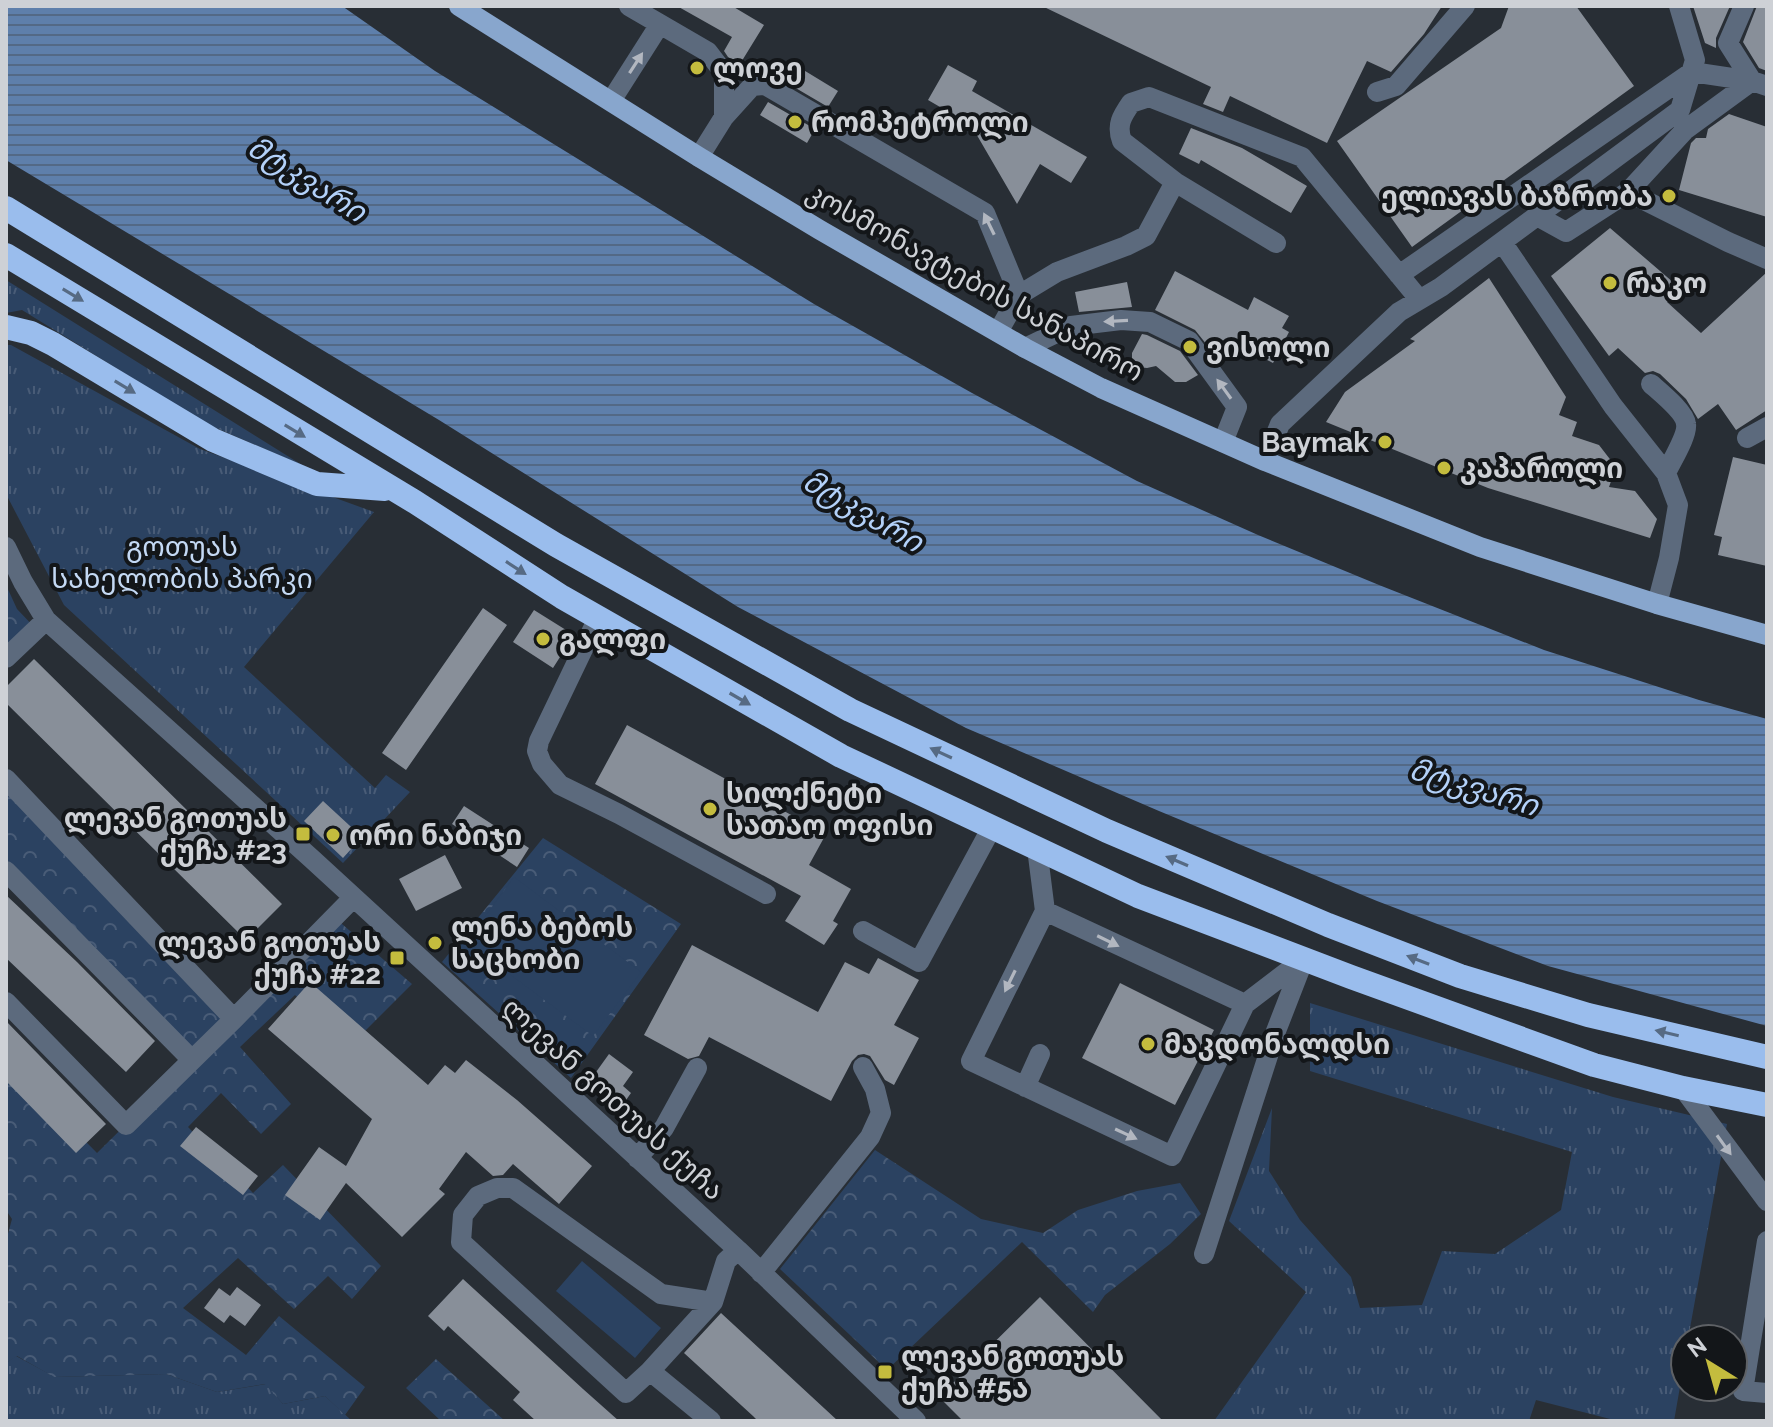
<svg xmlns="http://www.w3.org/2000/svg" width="1773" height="1427" font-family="Raleway,'Noto Sans Georgian',sans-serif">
  <defs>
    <pattern id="grass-tufts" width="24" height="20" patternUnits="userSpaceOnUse" patternTransform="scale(2)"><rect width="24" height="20" fill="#2b4261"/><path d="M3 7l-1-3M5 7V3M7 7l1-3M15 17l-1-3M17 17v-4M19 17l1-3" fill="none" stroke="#495c77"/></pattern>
    <pattern id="forest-crowns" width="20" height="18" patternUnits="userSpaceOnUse" patternTransform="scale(2)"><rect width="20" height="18" fill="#2b4261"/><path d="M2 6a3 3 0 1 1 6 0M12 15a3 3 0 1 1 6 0" fill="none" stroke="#495c77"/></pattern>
    <pattern id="water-rules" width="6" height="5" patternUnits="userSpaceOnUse" patternTransform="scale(2)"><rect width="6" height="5" fill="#5e7fab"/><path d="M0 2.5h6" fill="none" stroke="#536986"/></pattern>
  </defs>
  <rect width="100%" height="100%" fill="#282e35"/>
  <!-- grass -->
  <path fill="url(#grass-tufts)" d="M6,280L302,465L207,424L22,310L6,313Z
    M6,345H11L200,449L374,512L244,667L375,788L386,775L410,792L343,863L64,605L6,494Z
    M1310,1003L1613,1097L1727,1124L1688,1339H1685V1358L1674,1421H1618L1536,1400L1529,1421H1214L1306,1292L1229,1221L1272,1108L1269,1171L1300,1220L1351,1277L1360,1308L1422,1305L1442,1251L1495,1254L1561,1210L1572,1152L1310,1071Z
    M16,1356L55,1377L166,1374L217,1392L266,1384L283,1404L325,1396L352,1421H26L6,1419V1363Z"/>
  <!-- forest -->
  <path fill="url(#forest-crowns)" d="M6,585L17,609L36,629L6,658Z
    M6,779L234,1019L335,918L412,984L350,1046L295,995L240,1047L291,1104L261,1134L221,1093L188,1127L253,1193L283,1165L381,1266L352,1299L328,1276L294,1309L238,1258L183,1308L246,1355L279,1316L365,1387L345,1415L325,1396L283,1404L265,1384L217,1392L166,1374L54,1377L17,1356L6,1363V1241L12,1219L6,1210V1061L97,1153L191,1060L6,871Z
    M543,838L681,924L571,1078L442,962Z
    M875,1150L981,1219L1043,1233L1078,1210L1137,1191L1180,1183L1201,1214L1170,1244L1105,1295L1093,1312L1022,1242L887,1370L780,1269Z
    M436,1359L505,1421H441L406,1388Z"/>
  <!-- garden -->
  <path fill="#2b4261" d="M514,877L641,972L593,1036L466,942Z
    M582,1261L661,1328L635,1358L556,1291Z"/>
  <!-- water -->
  <path fill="url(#water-rules)" d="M6,6H342L435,71L814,304L972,393L1137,481L1258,535L1379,585L1544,650L1699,700L1767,719V1026L1548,966L1377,901L1159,811L966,728L738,607L439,420L6,160Z"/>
  <!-- building -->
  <path fill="#888f99" d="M677,6H732L764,25L740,64L728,57L724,51L732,37Z
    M1042,6H1442L1424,34L1391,72L1367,61L1327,143L1230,96L1223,112L1203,104L1211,87Z
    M1509,6H1576L1634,86L1412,247L1337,141L1501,28Z
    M1693,6H1730L1716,38V48L1705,43Z
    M1757,6H1767V71L1759,68L1743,42Z
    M792,63L838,91L828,107L782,80Z
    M948,65L977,81L972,91L1087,157L1071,183L1040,164L1017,204L971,125L928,100Z
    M768,102L815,129L807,143L760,115Z
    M1729,114L1767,127V217L1679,190L1691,143L1696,138H1706L1708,129Z
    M1191,128L1242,148L1307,186L1291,213L1201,160L1199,164L1179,154Z
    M1610,228L1681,289L1667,302L1701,333L1767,272V410L1736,430L1718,404L1698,419L1686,399L1660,374L1653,371L1645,373L1618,348L1609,356L1551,276Z
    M1175,271L1248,310L1254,297L1289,316L1282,328L1289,332L1273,363L1227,339L1219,360L1195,330L1155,310Z
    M1489,278L1566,397L1559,415L1577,422L1572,436L1599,445L1616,467L1609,487L1635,491L1657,519L1650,538L1488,488L1326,422L1345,392L1415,341L1410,339Z
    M1127,282L1132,307L1079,312L1075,292Z
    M1142,334L1147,335L1180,351L1198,375L1186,382H1175L1156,366L1147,368L1138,367L1132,359V353Z
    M1733,457L1767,465V566L1718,555L1722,537L1714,535Z
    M483,608L507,625L406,770L382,753Z
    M534,610L574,635L553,668L513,642Z
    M34,659L282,904L246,940L6,703V687Z
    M627,725L826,834L809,865L851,889L833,921L838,924L824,945L785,921L801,896L595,784Z
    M323,801L362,837L343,858L304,821Z
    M464,806L529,848L517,867L452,824Z
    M445,855L462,888L416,911L399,879Z
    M6,895L77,962L155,1041L126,1072L6,958Z
    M692,945L818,1012L845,962L869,974L878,958L919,980L894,1025L919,1038L894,1085L885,1080L870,1056L864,1054L858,1055L852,1061L831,1101L709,1037L699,1056L688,1059L644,1035Z
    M310,982L428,1085L445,1065L455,1073L466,1060L517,1100L592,1166L559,1204L513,1164L503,1175L493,1176L466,1152L439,1189L445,1194L402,1237L346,1183L320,1220L285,1195L319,1147L346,1166L372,1119L268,1029Z
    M1120,983L1214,1030L1175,1105L1082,1058Z
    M6,1021L106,1124L76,1153L6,1081Z
    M609,1054L633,1072L623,1086L631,1093L619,1110L586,1086Z
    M196,1127L258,1176L243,1195L180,1146Z
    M463,1279L583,1389L619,1421H536L513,1400L520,1392L448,1326L444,1331L428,1316Z
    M237,1287L261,1305L245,1326L230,1315L224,1323L204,1308L219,1288L230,1296Z
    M1040,1297L1163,1421H963L939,1397Z
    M721,1313L838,1421H758L753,1416L684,1353Z"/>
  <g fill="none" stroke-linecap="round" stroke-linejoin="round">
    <!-- minor -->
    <path stroke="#5c6a7d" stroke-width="20" d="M629,6L708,52L724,73V117
      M1377,92L1396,86L1465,6
      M611,101L660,24
      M699,157L724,117L752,86L765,85L985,213L1019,295
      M1175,182L1276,243
      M1628,192L1728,242L1767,259
      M1537,216L1566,232L1628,192L1685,130L1752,81L1767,86
      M1502,242L1613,406L1666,473L1678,505L1669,558L1657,604
      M1399,275L1692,72L1752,81L1728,43L1744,6
      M998,332L1019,295L1057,272L1126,246L1146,236L1175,182L1122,141C1116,125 1122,116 1131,103L1149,97L1302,157L1419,299
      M1025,348L1071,326L1121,320L1150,322L1189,341L1237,407L1223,442
      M1651,384C1660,392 1685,412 1686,424C1688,435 1671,462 1666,473
      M1747,438L1767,427
      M1265,461L1280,424L1399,312L1441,287L1680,110L1695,60L1679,6
      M6,547L23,582L46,620L312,859L738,1250L916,1421
      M598,618L539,741L537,751L542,764L560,785L619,814L766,894
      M6,658L46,620
      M6,779L234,1019
      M1037,848L1045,911L1245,1004L1304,959
      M6,871L192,1060
      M1045,911L971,1061L1172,1156L1245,1004
      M863,931L919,962L992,827
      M6,1002L126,1125L234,1019L353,898
      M1025,1087L1040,1054
      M1683,1088L1767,1201
      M637,1158L664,1128L697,1068
      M1767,1241L1743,1391L1767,1393
      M1204,1254L1276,1031L1304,959
      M761,1273L870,1137L881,1113L875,1089L863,1067
      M650,1371L626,1393L461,1242L463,1215L478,1196L497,1188H513L661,1294L713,1302
      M711,1421L650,1371L713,1302L726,1261L738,1250"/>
    <!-- major -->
    <path stroke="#88a6cd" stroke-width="20" d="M459,6L699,157L820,230L1025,348L1101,388L1265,461L1480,547L1657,604L1767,635"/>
    <!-- highway -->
    <path stroke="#9abded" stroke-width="24" d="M6,208L556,545L850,710L1107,831L1328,925L1460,976L1588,1015L1767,1057
      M6,255L415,502L562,597L841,756L1138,896L1351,977L1594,1065L1683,1088L1767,1105
      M6,327L31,333L53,344L213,440L317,484L385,489"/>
  </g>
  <!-- one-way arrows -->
  <defs><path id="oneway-solid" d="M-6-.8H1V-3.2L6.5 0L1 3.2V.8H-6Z" transform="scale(2)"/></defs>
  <g fill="#b2b7c0">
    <use href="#oneway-solid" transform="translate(636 63) rotate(-57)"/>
    <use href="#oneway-solid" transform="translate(989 224) rotate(-116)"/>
    <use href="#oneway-solid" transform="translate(1116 321) rotate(177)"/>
    <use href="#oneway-solid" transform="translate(1224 389) rotate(-126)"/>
    <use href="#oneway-solid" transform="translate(1108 941) rotate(26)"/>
    <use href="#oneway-solid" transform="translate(1010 981) rotate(116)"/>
    <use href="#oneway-solid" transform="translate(1126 1134) rotate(25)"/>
    <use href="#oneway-solid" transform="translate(1724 1145) rotate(54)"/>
  </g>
  <g fill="#566a83">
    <use href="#oneway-solid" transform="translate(73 295) rotate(31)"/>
    <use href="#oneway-solid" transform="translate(125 387) rotate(31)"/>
    <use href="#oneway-solid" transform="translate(295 431) rotate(31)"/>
    <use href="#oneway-solid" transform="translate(516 568) rotate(33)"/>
    <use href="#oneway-solid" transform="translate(740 699) rotate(30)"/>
    <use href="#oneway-solid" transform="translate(941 753) rotate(-155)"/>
    <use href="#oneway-solid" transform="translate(1177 861) rotate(-157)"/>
    <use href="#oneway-solid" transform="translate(1418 960) rotate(-159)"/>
    <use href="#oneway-solid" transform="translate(1667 1033) rotate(-167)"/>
  </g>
  <!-- markers -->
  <g fill="#c4bc3e" stroke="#131619" stroke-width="3">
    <circle cx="697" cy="68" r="8"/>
    <circle cx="795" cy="122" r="8"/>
    <circle cx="1669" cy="196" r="8"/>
    <circle cx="1610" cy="283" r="8"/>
    <circle cx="1190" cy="347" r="8"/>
    <circle cx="1385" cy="442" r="8"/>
    <circle cx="1444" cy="468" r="8"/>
    <circle cx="543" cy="639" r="8"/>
    <circle cx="710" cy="809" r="8"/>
    <rect x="295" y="826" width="16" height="16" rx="4"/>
    <circle cx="333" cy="835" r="8"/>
    <circle cx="435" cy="943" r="8"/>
    <rect x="389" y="950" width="16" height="16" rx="4"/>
    <circle cx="1148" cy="1044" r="8"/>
    <rect x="877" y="1364" width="16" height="16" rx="4"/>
  </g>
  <g text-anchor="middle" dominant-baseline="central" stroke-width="8" stroke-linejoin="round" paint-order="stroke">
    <!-- poi labels -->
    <g font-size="28" font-weight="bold" fill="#ced1d6" stroke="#131619" text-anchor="start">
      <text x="713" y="68">ლოვე</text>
      <text x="811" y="122">რომპეტროლი</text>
      <text x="1653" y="196" text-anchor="end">ელიავას ბაზრობა</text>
      <text x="1626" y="283">რაკო</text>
      <text x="1206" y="347">ვისოლი</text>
      <text x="1369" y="442" text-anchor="end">Baymak</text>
      <text x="1460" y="468">კაპაროლი</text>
      <text x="559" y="639">გალფი</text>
      <text x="726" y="793">სილქნეტი<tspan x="726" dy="32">სათაო ოფისი</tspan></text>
      <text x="287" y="818" text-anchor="end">ლევან გოთუას<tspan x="287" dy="32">ქუჩა #23</tspan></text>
      <text x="349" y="835">ორი ნაბიჯი</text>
      <text x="451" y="927">ლენა ბებოს<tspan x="451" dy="32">საცხობი</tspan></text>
      <text x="381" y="942" text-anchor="end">ლევან გოთუას<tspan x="381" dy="32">ქუჩა #22</tspan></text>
      <text x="1164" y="1044">მაკდონალდსი</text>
      <text x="901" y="1356">ლევან გოთუას<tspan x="901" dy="32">ქუჩა #5ა</tspan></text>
    </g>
    <!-- street labels -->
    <g font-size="28" fill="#ced1d6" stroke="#131619">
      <text transform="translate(975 282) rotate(29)">კოსმონავტების სანაპირო</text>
      <text transform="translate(613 1099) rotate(42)">ლევან გოთუას ქუჩა</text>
    </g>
    <!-- park labels -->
    <g font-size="28" fill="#c4d9f4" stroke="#131619">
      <text x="182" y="546">გოთუას<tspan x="182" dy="32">სახელობის პარკი</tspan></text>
    </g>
    <!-- water labels -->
    <g font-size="30" font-style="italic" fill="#b3d1f9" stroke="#131619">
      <text transform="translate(307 179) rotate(32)">მტკვარი</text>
      <text transform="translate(863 511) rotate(30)">მტკვარი</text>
      <text transform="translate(1474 787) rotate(17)">მტკვარი</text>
    </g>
  </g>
  <!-- border -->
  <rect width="1773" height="1427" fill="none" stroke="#ced1d6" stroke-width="16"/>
  <!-- north arrow -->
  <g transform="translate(1709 1363) rotate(323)"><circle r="38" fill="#131619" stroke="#5e6165" stroke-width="2"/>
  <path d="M0-6L14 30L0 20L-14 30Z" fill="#c4bc3e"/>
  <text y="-12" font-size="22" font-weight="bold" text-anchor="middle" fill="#ced1d6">N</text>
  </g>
</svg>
